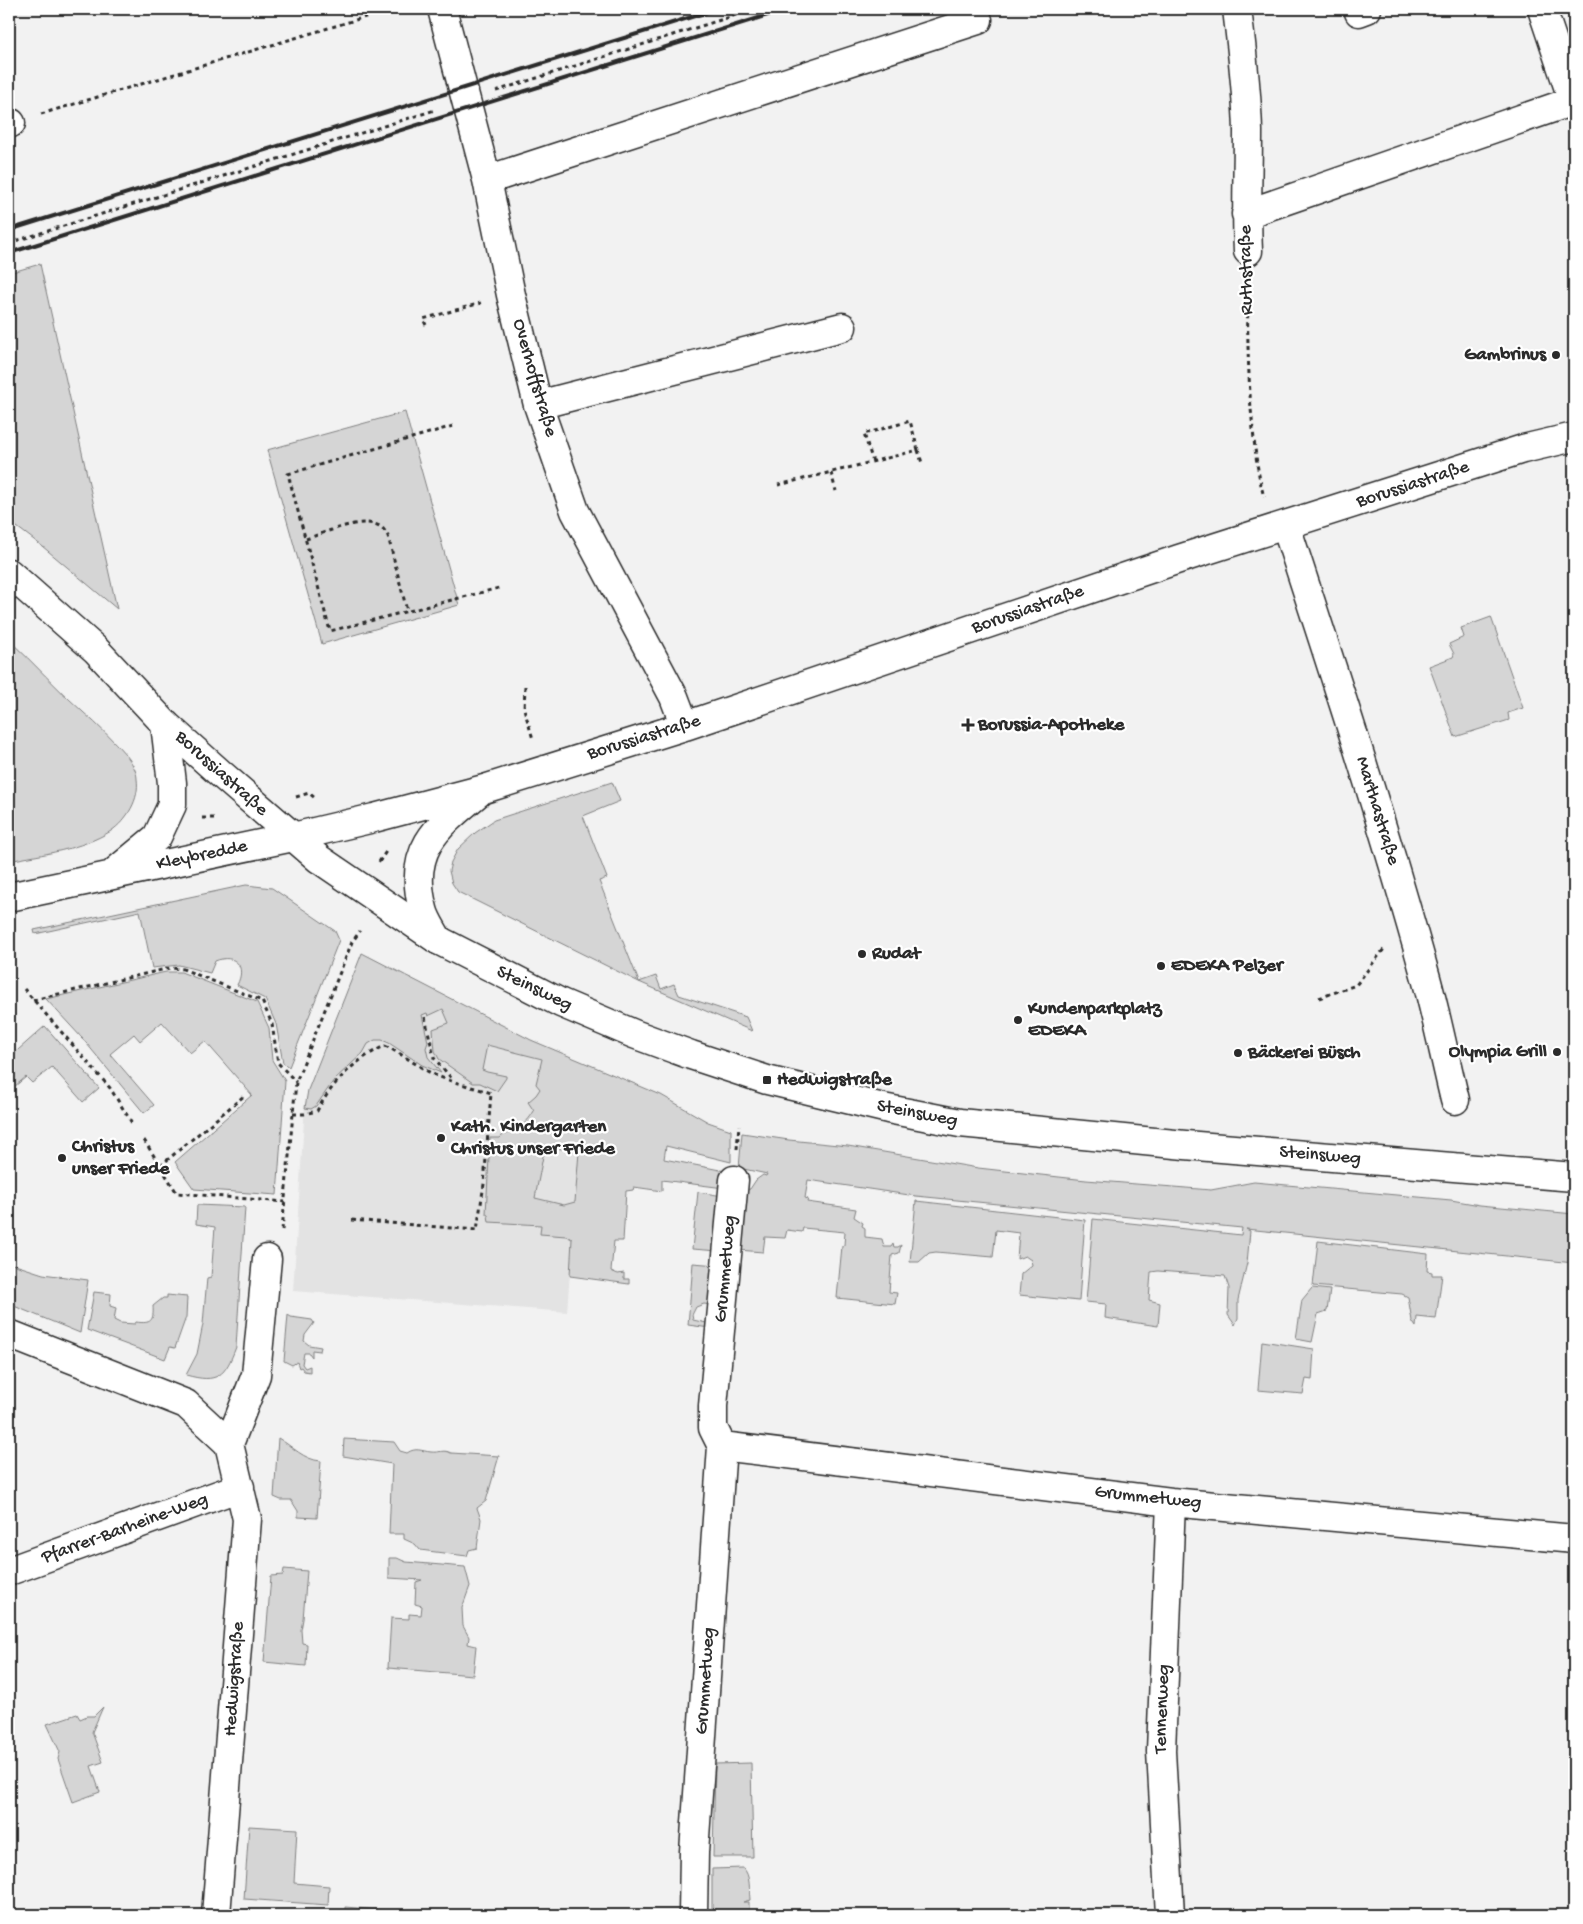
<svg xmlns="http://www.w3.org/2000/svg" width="1583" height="1924" font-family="'Gochi Hand',sans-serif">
  <rect width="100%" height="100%" fill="#f2f2f2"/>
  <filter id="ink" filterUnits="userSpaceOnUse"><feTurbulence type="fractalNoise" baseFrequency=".02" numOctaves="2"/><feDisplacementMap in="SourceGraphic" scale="10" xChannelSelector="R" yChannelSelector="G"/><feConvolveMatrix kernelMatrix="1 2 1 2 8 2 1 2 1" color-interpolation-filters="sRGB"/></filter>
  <g filter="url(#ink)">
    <!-- built -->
    <path fill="#e3e3e3" d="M362,953L531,1040L586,1063L567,1312L293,1291L305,1104L308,1090Z"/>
    <!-- green -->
    <path fill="#d5d5d5" stroke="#808080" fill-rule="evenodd" d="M40,264L117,609L42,546L9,521V273Z
      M405,412L459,605L322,644L267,450Z
      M1491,617L1523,708L1508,713L1509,720L1455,737L1429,666L1453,657L1454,654L1449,644L1464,637L1461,628Z
      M9,640C34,663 57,689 83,712C98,725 113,740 126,755C131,761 137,771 137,779C140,799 127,820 111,831C80,850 43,854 9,861Z
      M612,782L620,801L583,816L607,878L599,881L639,982L656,976L661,989L674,984L679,995L746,1017L752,1031L639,982L458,892L452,883L449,871L451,862L458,849L475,833L494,820Z
      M246,885L272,888L335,931L339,940L289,1067L283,1063L276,1024L265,999L237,985C247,966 235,953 215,961L210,973L179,965L152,968L140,911L35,934L34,930Z
      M362,953L531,1040L661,1095L708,1122L731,1130V1162L666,1146L664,1159L725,1171L724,1188L662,1180V1191L634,1187L633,1190L626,1191L623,1241H614L611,1271L618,1274L624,1273V1279H629V1284L570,1276L572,1239L566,1236L540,1234L541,1225L489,1222L488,1215L486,1214L490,1138H500C505,1132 511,1133 517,1129C524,1125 530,1118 534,1111L528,1102L536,1095L540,1089L536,1084L542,1059L487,1045L482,1070L487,1072L506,1076V1078L497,1091L480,1083H473L439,1059L435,1051L433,1029L449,1023L443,1009L428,1016L427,1013L422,1015L428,1042L426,1048L428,1057L441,1073L422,1065L389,1043L382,1040H375L368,1044L363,1053L334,1080L316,1106L311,1109L305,1108L308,1090ZM545,1146L579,1152L575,1202L564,1205L535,1198Z
      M166,972H181L257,1002L269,1028L272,1060L285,1081L277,1195L194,1189L175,1162L252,1095L205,1041L190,1053L162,1022L140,1041L134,1034L110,1054L154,1105L144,1113L82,1038L46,999Z
      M45,1026L99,1088L83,1102L52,1067L32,1083L26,1077L9,1091V1058Z
      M742,1133L789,1140L848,1146L978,1168L1086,1180L1211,1190L1254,1182L1451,1200L1480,1205L1574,1214V1263L1246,1229L1250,1231L1247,1263L1238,1300V1318L1235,1325L1228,1315L1229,1288L1225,1276L1158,1271L1151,1272L1149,1300L1160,1303L1158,1326L1105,1318L1106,1304L1086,1302L1093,1219L1241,1235L1242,1228L916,1196L808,1180L805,1198L808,1199L807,1202L856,1209L854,1217L863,1223L862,1226L865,1228V1237L882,1239L884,1247H891L893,1244L894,1247H898L901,1245L899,1253L892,1255L889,1292L897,1293L895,1304L837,1298L842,1246L844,1245L845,1232L803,1228L802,1232L787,1230L785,1238L765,1237L763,1252L738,1250L745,1190L750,1189L756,1180L763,1175L766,1176L767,1174L739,1168Z
      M698,1192L723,1196L719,1251L692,1249Z
      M916,1201L1085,1220L1079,1301L1019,1295L1021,1274L1032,1265L1031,1260L1025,1256L1017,1259L1019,1233L996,1230L993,1257L936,1252L929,1253L919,1262H910Z
      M197,1205L245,1207L236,1347C225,1376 218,1384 186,1375L197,1354L203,1324L207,1278L211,1277L215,1227L196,1224Z
      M1318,1241L1428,1254L1427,1271L1432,1272V1275H1442L1436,1319L1417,1317L1416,1327L1412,1321L1408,1297L1402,1294L1313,1286Z
      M9,1263L43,1274L88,1280L80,1333L9,1304Z
      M693,1263L717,1265L712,1305L704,1304L696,1307L692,1315L693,1320L711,1324L710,1328L688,1325Z
      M1312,1288L1330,1290L1327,1311L1318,1314L1312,1342L1296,1339L1302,1300Z
      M94,1292L111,1294L110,1306L116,1308L114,1320L120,1323L135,1324L136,1322C151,1324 154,1321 153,1306L163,1298H167V1295L187,1297L186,1317L175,1348L170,1347L165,1359L87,1330Z
      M288,1315L291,1317L312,1320L314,1323L305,1335L304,1341L309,1345L321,1347L320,1351L312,1350V1357L309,1353H304L302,1364L305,1368L310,1366V1372L304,1371L301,1367L299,1368L297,1362L292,1365L284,1361Z
      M1262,1341L1314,1349L1312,1380L1306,1379L1303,1394L1258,1390Z
      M278,1438C292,1446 304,1460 321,1461L317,1518L298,1517V1511L291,1500H281L274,1497Z
      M344,1439L394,1442L400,1451L407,1453C416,1447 421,1451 431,1452C439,1453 444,1449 451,1453L499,1456L486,1501L477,1508L481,1519L477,1548L469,1550L467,1556L420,1550L415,1544L404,1539V1534H389L392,1464L343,1456Z
      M389,1558H397L406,1562L465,1567L470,1586L462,1608L463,1626L469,1637L468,1644L476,1646L473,1675L388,1668L391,1618L409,1619V1614L421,1615L422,1606L415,1604L416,1582L422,1580L389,1578Z
      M284,1569L307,1571L303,1619L301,1630L302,1643L307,1644L306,1666L264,1662L271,1576L283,1575Z
      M103,1707L92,1732L103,1762L91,1766L100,1792L73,1802L58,1759L60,1752L47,1724L77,1714L80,1719L87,1716H94Z
      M751,1763L753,1857H713L715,1764Z
      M249,1826L297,1829L294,1883L329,1886L328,1905L244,1899Z
      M743,1868C751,1875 749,1891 750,1900L743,1902H749V1915H712V1869Z
      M345,1907L434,1915H345Z"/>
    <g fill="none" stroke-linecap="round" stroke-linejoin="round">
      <defs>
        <path id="minor" d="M442,9L487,180L511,295L538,405L575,511L674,697L685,726
          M1237,9C1242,50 1247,90 1248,131C1248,171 1246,211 1248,251
          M1359,12L1367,9
          M9,124L11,123
          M487,180L978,20
          M1246,214L1573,101L1542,9
          M538,405L842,327
          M1286,526C1335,676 1384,826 1426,978C1437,1018 1445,1059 1455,1100
          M116,871L157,837L172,805V783L165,724
          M9,897L293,837L374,818L484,789L685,726L1179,559L1523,449L1574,437
          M438,940C433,930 425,919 423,909C407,850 437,827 478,793
          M9,1334L186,1404L229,1444L247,1519L216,1915
          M229,1444L256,1375L267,1259
          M722,1446L1171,1502L1574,1539
          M9,1571L240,1487
          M693,1915L694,1852L722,1446L713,1428V1406L734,1180
          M1170,1915L1161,1751L1171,1502"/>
        <path id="major" d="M9,573L96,650L165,724L221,774L319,859L438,940L561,1003L634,1034L691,1055L767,1080L888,1109L960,1123L1185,1145L1574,1177"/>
      </defs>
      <!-- minor casing -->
      <use href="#minor" stroke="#2b2b2b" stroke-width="31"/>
      <!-- major casing -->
      <use href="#major" stroke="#2b2b2b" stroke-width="31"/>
      <!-- path -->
      <path stroke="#2b2b2b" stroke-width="3" stroke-dasharray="4 4" stroke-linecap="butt" d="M496,91L755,9
        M41,114L392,9
        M9,243L435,110
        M1248,282C1247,325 1248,367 1251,409C1254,439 1256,468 1264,497
        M426,325L423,319L481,303
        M453,426L288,474L330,631L499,588
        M918,450L922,463
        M831,473L836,491
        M778,485C825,474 872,462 918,450L910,421L864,434L873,462
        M306,539C324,533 364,515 381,527C384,529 386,533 388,536L407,611
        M525,686L524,709L533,739
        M296,797L309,793L315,798
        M202,818H216
        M379,862L387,850
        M24,989L110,1088L132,1123
        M1319,998L1356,985L1384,949
        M33,1000L170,968L183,969L262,1001L272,1024L278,1063L296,1082
        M425,1017L434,1058L453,1080
        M293,1114H304L317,1111C332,1083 355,1059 385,1046C403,1054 418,1067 435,1075C451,1082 474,1087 491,1093L484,1184L477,1230L351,1220
        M144,1140L177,1193L285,1202
        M737,1149L739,1125
        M160,1166L245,1095
        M282,1230L296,1082L352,942L360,931"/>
      <!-- minor -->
      <use href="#minor" stroke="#fff" stroke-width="28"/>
      <!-- major -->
      <use href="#major" stroke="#fff" stroke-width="28"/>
      <!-- rail -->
      <path stroke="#2b2b2b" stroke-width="4" d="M9,230L717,9
        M9,253L787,9"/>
    </g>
  </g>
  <!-- markers -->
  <g fill="#2b2b2b" stroke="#fff" stroke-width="2">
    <circle cx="1556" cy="355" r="5"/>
    <path d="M965.5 717.5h5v5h5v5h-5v5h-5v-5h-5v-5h5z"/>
    <circle cx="862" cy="954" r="5"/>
    <circle cx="1161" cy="966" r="5"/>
    <circle cx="1018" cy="1020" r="5"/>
    <circle cx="1557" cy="1052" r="5"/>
    <circle cx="1238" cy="1053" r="5"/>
    <rect x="762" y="1075" width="10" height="10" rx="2.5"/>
    <circle cx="441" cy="1138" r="5"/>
    <circle cx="62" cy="1158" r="5"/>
  </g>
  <g text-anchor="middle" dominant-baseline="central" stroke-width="4.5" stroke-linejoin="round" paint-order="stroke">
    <!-- street labels -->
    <g font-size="19" fill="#2b2b2b" stroke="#fff">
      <text transform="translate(1247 270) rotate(-91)">Ruthstraße</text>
      <text transform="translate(534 378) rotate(74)">Overhoffstraße</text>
      <text transform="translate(1413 485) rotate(-18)">Borussiastraße</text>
      <text transform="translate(1028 610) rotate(-19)">Borussiastraße</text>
      <text transform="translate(644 738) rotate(-17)">Borussiastraße</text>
      <text transform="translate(221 774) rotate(42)">Borussiastraße</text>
      <text transform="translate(1377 811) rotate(73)">Marthastraße</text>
      <text transform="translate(202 856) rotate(-12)">Kleybredde</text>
      <text transform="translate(534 989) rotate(26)">Steinsweg</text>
      <text transform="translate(917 1114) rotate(11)">Steinsweg</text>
      <text transform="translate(1320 1156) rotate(5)">Steinsweg</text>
      <text transform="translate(726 1269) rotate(-85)">Grummetweg</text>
      <text transform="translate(1148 1498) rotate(6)">Grummetweg</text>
      <text transform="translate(125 1529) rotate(-20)">Pfarrer-Barheine-Weg</text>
      <text transform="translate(235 1679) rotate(-86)">Hedwigstraße</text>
      <text transform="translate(706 1681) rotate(-86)">Grummetweg</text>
      <text transform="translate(1163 1709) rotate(-88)">Tennenweg</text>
    </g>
    <!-- poi labels -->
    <g font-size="19" font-weight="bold" fill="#2b2b2b" stroke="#fff" text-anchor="start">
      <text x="1546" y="355" text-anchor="end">Gambrinus</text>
      <text x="978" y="725">Borussia-Apotheke</text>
      <text x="872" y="954">Rudat</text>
      <text x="1171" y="966">EDEKA Pelzer</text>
      <text x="1028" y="1009">Kundenparkplatz<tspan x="1028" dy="22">EDEKA</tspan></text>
      <text x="1547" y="1052" text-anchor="end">Olympia Grill</text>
      <text x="1248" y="1053">Bäckerei Büsch</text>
      <text x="777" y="1080">Hedwigstraße</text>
      <text x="451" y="1127">Kath. Kindergarten<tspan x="451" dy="22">Christus unser Friede</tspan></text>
      <text x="72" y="1147">Christus<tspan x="72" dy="22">unser Friede</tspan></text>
    </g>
  </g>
  <!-- margin -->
  <rect width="1583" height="1924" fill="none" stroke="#fff" stroke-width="30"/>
  <rect x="15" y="15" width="1553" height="1894" fill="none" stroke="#2b2b2b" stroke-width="2" filter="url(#ink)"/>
</svg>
